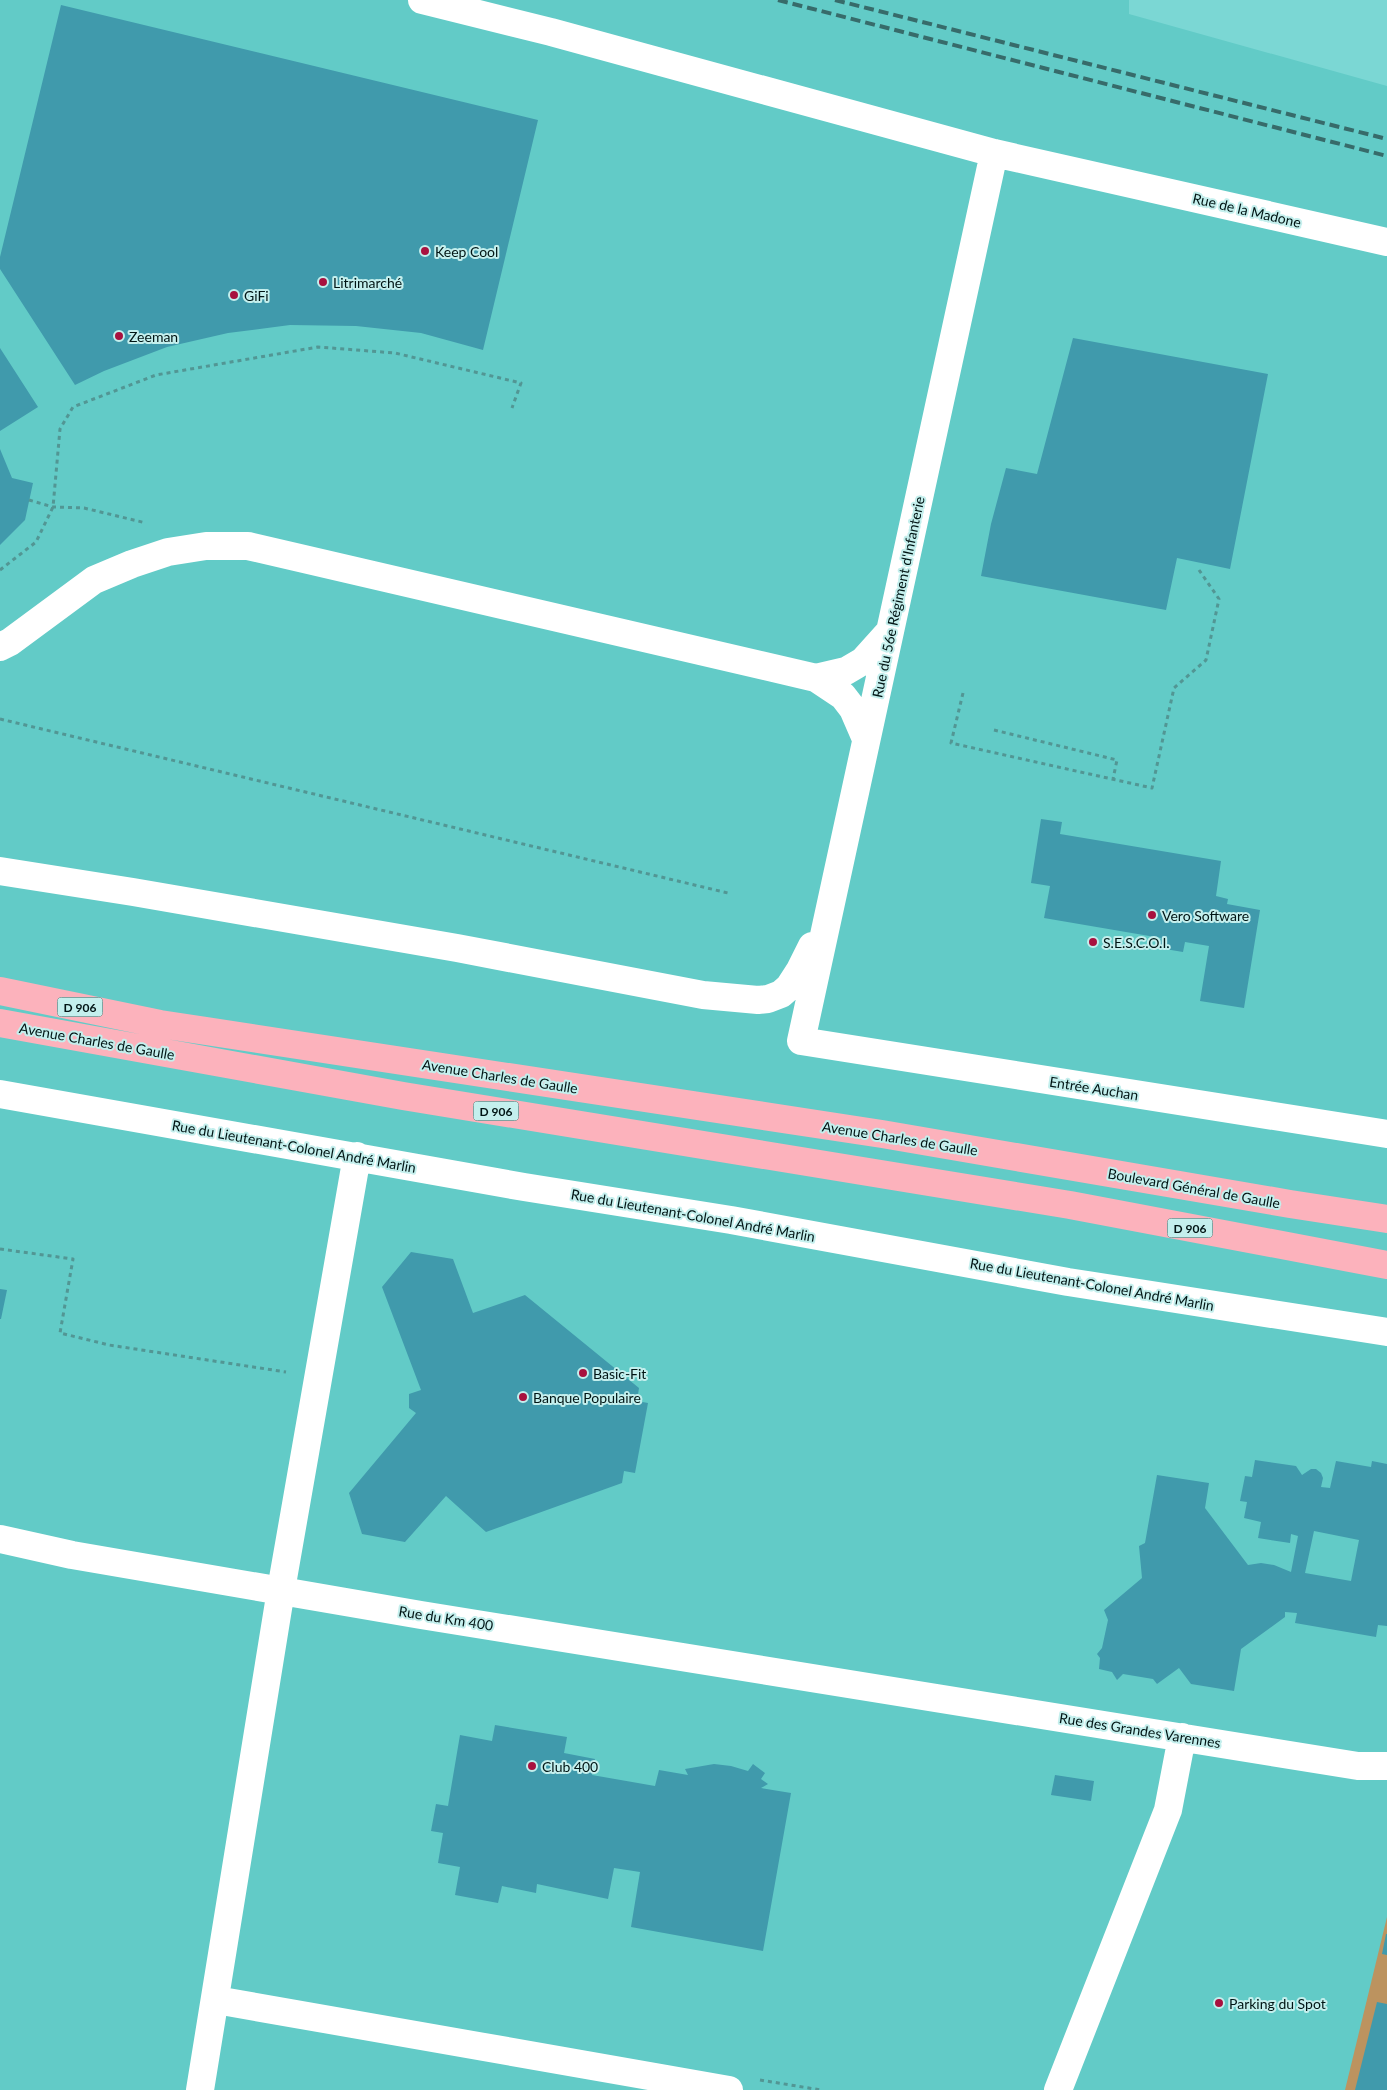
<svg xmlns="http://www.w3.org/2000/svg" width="1387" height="2090" font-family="Lato,sans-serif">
  <rect width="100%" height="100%" fill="#7bd7d4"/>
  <!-- built -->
  <path fill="#62cbc7" d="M0,0H1129V14L1387,86V2090H0Z"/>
  <!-- green -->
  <path fill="#bc935f" d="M1387,1917V2090H1345Z"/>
  <!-- building -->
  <path fill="#409aac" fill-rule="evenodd" d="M61,5L538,120L483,350L421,333L356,326L290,325L228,333L167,347L104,371L75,385L0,269V257Z
    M1073,338L1268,374L1230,569L1177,558L1166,610L981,576L991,524L1006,468L1037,474Z
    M0,348L38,407L0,431Z
    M0,449L12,478L33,483L25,520L0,545Z
    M1041,819L1062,822L1060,834L1221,861L1216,896L1228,899L1227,904L1260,910L1244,1008L1200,1001L1209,946L1185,942L1183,952L1159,948L1161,938L1044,918L1050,886L1031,883Z
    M411,1252L453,1259L473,1313L525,1295L639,1388L637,1401L648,1403L635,1473L624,1471L622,1483L486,1532L446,1496L405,1542L362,1534L349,1493L416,1413L409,1408V1394L421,1390L382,1287Z
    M0,1289L7,1290L1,1319H0Z
    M1255,1460L1296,1466L1302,1475L1311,1469H1316L1321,1473L1323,1478L1321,1487L1330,1488L1336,1461L1371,1467L1372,1461L1387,1464V1626L1378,1625L1376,1637L1295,1623L1297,1613L1285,1612V1617L1241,1649L1234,1691L1191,1684L1179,1668L1157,1684L1153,1679L1123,1674L1117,1680L1112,1672L1099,1669L1100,1658L1097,1654L1102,1648L1108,1620L1104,1610L1142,1578L1139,1546L1145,1543L1157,1475L1209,1483L1205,1508L1248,1565L1261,1563L1274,1565L1291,1572L1298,1536L1291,1534L1290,1543L1258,1538L1261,1522L1244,1518L1247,1502L1240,1501L1245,1476L1252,1477ZM1314,1531L1359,1540L1351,1581L1305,1573Z
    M495,1725L567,1737L564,1753L595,1759L592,1775L655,1786L659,1770L688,1775L685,1769L714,1764L731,1766L748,1771L753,1764L765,1773L761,1779L768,1784L761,1788L791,1793L763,1951L631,1927L640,1872L614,1868L608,1899L537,1884L536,1893L502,1886L498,1903L455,1895L460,1867L438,1863L443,1833L431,1831L436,1804L448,1806L460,1735L492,1741Z
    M1055,1775L1094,1781L1091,1801L1051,1795Z
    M1386,1934H1387V1955L1382,1954Z
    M1377,2002L1387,2004V2090H1355Z"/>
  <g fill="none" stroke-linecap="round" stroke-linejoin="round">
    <!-- path -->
    <path stroke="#529694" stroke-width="3" stroke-dasharray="4 4" stroke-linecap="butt" d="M29,500L53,507L84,508L146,523
      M0,570L36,542L53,507L60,429L73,407L156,375L318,347L395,353L521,383L512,408
      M963,693L951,743L1152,788L1174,688L1206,660L1219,599L1199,570
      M0,719L728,893
      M994,730L1117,760L1113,779
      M0,1249L73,1259L60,1333L109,1345L286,1372
      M760,2080L821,2090"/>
    <!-- minor -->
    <path stroke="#fff" stroke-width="28" d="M422,0L551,32L994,153L1387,242
      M994,153L801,1041L1387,1134
      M0,647L10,642L94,580L132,564L168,552L206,546H248L816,678L843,696L853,709L866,739
      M816,678L846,671L863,661L890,631
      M0,871L133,892L457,948L703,995L758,1000L768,999L781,994L789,987L800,970L812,946
      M0,1094L524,1187L731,1220L1068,1282L1387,1332
      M0,1539L72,1555L421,1615L1358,1766H1387
      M216,2000L729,2090
      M200,2090L281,1590L357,1156
      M1058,2090L1168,1810L1182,1737"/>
    <!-- major -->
    <path stroke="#fcb2bc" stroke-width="28" d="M0,991L160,1024L882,1134L1290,1204L1387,1219
      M0,1023L403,1096L1070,1205L1387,1265"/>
    <!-- rail -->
    <path stroke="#376b6a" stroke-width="4" stroke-dasharray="10 5" stroke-linecap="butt" d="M778,0L1387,156
      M835,0L1387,139"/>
  </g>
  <!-- markers -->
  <g fill="#a8113f" stroke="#c4efed" stroke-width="2">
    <circle cx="425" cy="251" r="5"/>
    <circle cx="323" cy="282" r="5"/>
    <circle cx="234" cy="295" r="5"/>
    <circle cx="119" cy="336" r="5"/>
    <circle cx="1152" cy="915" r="5"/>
    <circle cx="1093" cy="942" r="5"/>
    <circle cx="583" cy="1373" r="5"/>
    <circle cx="523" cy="1397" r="5"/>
    <circle cx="532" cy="1766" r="5"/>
    <circle cx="1219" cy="2003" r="5"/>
  </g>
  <g text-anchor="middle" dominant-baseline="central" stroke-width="4" stroke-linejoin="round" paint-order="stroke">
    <!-- shield labels -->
    <g fill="#c4efed" stroke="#3b5655" stroke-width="1">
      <rect x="57.5" y="997.5" width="45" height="19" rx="4"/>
      <rect x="473.5" y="1101.5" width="45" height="19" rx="4"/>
      <rect x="1167.5" y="1218.5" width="45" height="19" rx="4"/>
    </g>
    <g font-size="12" font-weight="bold" fill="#001414">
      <text x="80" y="1007">D 906</text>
      <text x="496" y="1111">D 906</text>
      <text x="1190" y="1228">D 906</text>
    </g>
    <!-- street labels -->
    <g font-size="14" fill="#001414" stroke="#c4efed">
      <text transform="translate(1247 210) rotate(13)">Rue de la Madone</text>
      <text transform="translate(898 597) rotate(-78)">Rue du 56e Régiment d'Infanterie</text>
      <text transform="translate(97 1041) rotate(10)">Avenue Charles de Gaulle</text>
      <text transform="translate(500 1076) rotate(9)">Avenue Charles de Gaulle</text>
      <text transform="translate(1094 1088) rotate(9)">Entrée Auchan</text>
      <text transform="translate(900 1138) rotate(9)">Avenue Charles de Gaulle</text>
      <text transform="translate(294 1146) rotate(10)">Rue du Lieutenant-Colonel André Marlin</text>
      <text transform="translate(1194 1188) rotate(10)">Boulevard Général de Gaulle</text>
      <text transform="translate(693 1215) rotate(10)">Rue du Lieutenant-Colonel André Marlin</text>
      <text transform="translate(1092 1284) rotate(10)">Rue du Lieutenant-Colonel André Marlin</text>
      <text transform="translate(446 1618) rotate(9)">Rue du Km 400</text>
      <text transform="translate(1140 1730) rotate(9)">Rue des Grandes Varennes</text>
    </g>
    <!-- poi labels -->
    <g font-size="14" fill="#001414" stroke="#c4efed" text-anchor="start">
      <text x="435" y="251">Keep Cool</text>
      <text x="333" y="282">Litrimarché</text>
      <text x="244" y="295">GiFi</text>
      <text x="129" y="336">Zeeman</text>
      <text x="1162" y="915">Vero Software</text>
      <text x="1103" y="942">S.E.S.C.O.I.</text>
      <text x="593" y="1373">Basic-Fit</text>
      <text x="533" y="1397">Banque Populaire</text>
      <text x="542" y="1766">Club 400</text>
      <text x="1229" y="2003">Parking du Spot</text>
    </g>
  </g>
</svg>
